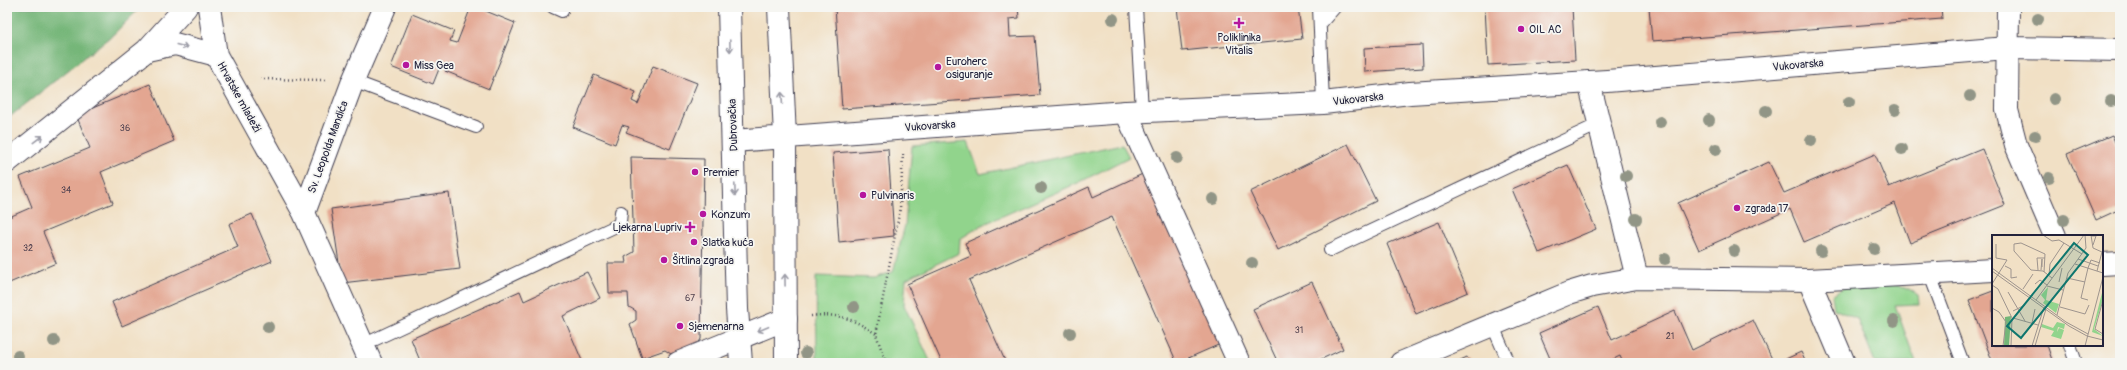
<svg xmlns="http://www.w3.org/2000/svg" width="2127" height="370" font-family="Pangolin,sans-serif">
  <rect width="100%" height="100%" fill="#f6f6f2"/>
  <filter id="ink" filterUnits="userSpaceOnUse"><feTurbulence type="fractalNoise" baseFrequency=".025" numOctaves="2"/><feDisplacementMap in="SourceGraphic" scale="8" xChannelSelector="R" yChannelSelector="G"/><feConvolveMatrix kernelMatrix="1 2 1 2 8 2 1 2 1" color-interpolation-filters="sRGB"/></filter>
  <filter id="wash" filterUnits="userSpaceOnUse"><feTurbulence type="fractalNoise" baseFrequency=".012" numOctaves="4" result="noise"/><feDisplacementMap in="SourceGraphic" scale="16" xChannelSelector="R" yChannelSelector="G"/><feGaussianBlur stdDeviation="0.9" result="paint"/><feColorMatrix in="noise" values="0 0 0 0 0 0 0 0 0 0 0 0 0 0 0 0 0 1.4 0 .05"/><feComposite in="paint" operator="in"/></filter>
  <g filter="url(#wash)">
    <rect width="100%" height="100%" fill="#f1e0c5"/>
    <!-- green -->
    <path fill="#91d48c" stroke="#5a7b64" d="M968,142L980,174L1122,144L1129,157L1080,182L982,225L960,239L959,253L906,279L904,305L931,363H817L816,276L874,278L893,272L905,225L912,146Z
      M1883,283L1906,287L1918,295L1919,304L1895,305L1916,363H1875L1857,319L1834,309L1832,295L1845,286Z"/>
    <!-- forest -->
    <path fill="#74b678" stroke="#4b6c5a" d="M7,7H141L115,33L7,119Z"/>
    <g id="blocks">
      <!-- building -->
      <path fill="#e3a691" d="M471,7H476L515,23L489,89L445,71L447,67L441,64L433,84L391,67L412,14L454,31L450,41L457,43Z
        M835,7H1018L1019,18L1009,19L1010,37L1035,36L1040,95L842,109Z
        M1177,7H1298L1302,39L1182,51Z
        M1485,7H1572L1575,60L1488,65Z
        M1649,7H1941L1942,19L1652,41Z
        M1422,45L1423,68L1365,72L1364,48Z
        M653,66L697,83L670,149L626,132L629,127L622,125L615,144L573,127L594,75L636,92L632,101L638,104Z
        M150,84L174,141L101,172L113,203L43,232L56,263L7,284V218L32,207L20,177L90,148L76,115Z
        M2112,135L2120,154V209L2096,220L2067,154Z
        M1348,144L1376,201L1278,250L1250,192Z
        M888,149L894,236L839,242L833,153Z
        M1982,149L2005,205L1910,243L1895,203L1804,242L1790,209L1699,250L1678,203L1769,162L1784,193L1875,154L1889,187Z
        M631,157L704,159L701,339L696,348L680,357L671,354L665,350L642,358L630,324L636,320V311L629,307L628,293H609L608,263H626L625,257L634,252Z
        M1568,165L1596,229L1539,253L1512,189Z
        M1149,171L1225,342L1177,363L1112,217L969,280L1006,363H942L907,284L971,256L965,243L1089,187L1093,197Z
        M449,193L460,269L342,283L331,209Z
        M252,214L272,261L122,326L112,302L238,247L229,224Z
        M1439,222L1468,292L1416,314L1387,244Z
        M587,272L600,298L563,316L583,363H421L411,339L520,291L524,301Z
        M1312,282L1343,349L1313,363H1278L1253,309Z
        M1993,291V345H2047L2053,363H1993L1969,300Z
        M1598,307L1612,340L1675,311L1692,350L1753,320L1774,363H1623L1620,356L1605,363H1552L1539,333Z
        M1801,352L1806,363H1777Z
        M1467,357L1470,363H1454Z"/>
    </g>
  </g>
  <g filter="url(#ink)">
    <use href="#blocks" fill-opacity="0" stroke="#413e50" stroke-width="1"/>
    <g fill="none" stroke-linecap="round" stroke-linejoin="round">
      <defs>
        <path id="service" d="M553,7L562,11
          M1136,7L1142,111
          M1319,7L1323,103
          M1321,23L1335,7
          M353,81L476,127
          M1330,250L1599,124
          M1930,275L1963,363
          M1492,324L1509,363
          M363,345L616,226L620,222L621,212
          M2070,345L2076,363"/>
        <path id="minor" d="M209,7L216,55L304,213L371,363
          M2008,7L2007,110L2016,145L2055,236
          M147,50L186,7
          M1589,82L1637,278
          M1126,112L1239,363
          M7,162L147,50L175,44L216,55
          M304,213L353,81L385,7
          M2102,264L2120,263
          M1809,280L1844,363
          M678,363L786,319
          M1401,363L1569,293L1592,286L1637,278L1809,280L1993,270"/>
        <path id="tertiary" d="M729,7L737,309L741,363
          M779,7L785,137L786,363
          M733,141L1126,112L1323,103L1410,93L1607,81L2007,48L2120,50"/>
      </defs>
      <!-- service casing -->
      <use href="#service" stroke="#413e50" stroke-width="14"/>
      <!-- minor casing -->
      <use href="#minor" stroke="#413e50" stroke-width="24"/>
      <!-- tertiary casing -->
      <use href="#tertiary" stroke="#413e50" stroke-width="24"/>
      <!-- path -->
      <path stroke="#413e50" stroke-width="2.5" stroke-dasharray="1 3" stroke-linecap="butt" d="M260,79L325,80
        M811,316C839,313 854,319 876,334
        M886,363L876,334L900,209L903,154"/>
      <!-- service -->
      <use href="#service" stroke="#fff" stroke-width="12"/>
      <!-- minor -->
      <use href="#minor" stroke="#fff" stroke-width="22"/>
      <!-- tertiary -->
      <use href="#tertiary" stroke="#fff" stroke-width="22"/>
    </g>
    <!-- trees -->
    <g fill="#919586">
      <circle cx="1113" cy="19" r="6"/>
      <circle cx="2038" cy="19" r="6"/>
      <circle cx="1970" cy="96" r="6"/>
      <circle cx="2054" cy="99" r="6"/>
      <circle cx="2111" cy="101" r="6"/>
      <circle cx="1849" cy="102" r="6"/>
      <circle cx="1895" cy="110" r="6"/>
      <circle cx="1766" cy="111" r="6"/>
      <circle cx="1709" cy="120" r="6"/>
      <circle cx="1660" cy="122" r="6"/>
      <circle cx="2035" cy="136" r="6"/>
      <circle cx="1811" cy="140" r="6"/>
      <circle cx="1716" cy="149" r="6"/>
      <circle cx="1902" cy="149" r="6"/>
      <circle cx="1177" cy="158" r="6"/>
      <circle cx="1626" cy="176" r="6"/>
      <circle cx="2049" cy="178" r="6"/>
      <circle cx="1041" cy="188" r="6"/>
      <circle cx="1213" cy="199" r="6"/>
      <circle cx="1636" cy="219" r="6"/>
      <circle cx="2064" cy="220" r="6"/>
      <circle cx="1874" cy="249" r="6"/>
      <circle cx="1734" cy="251" r="6"/>
      <circle cx="1821" cy="251" r="6"/>
      <circle cx="1665" cy="259" r="6"/>
      <circle cx="1252" cy="263" r="6"/>
      <circle cx="854" cy="307" r="6"/>
      <circle cx="1894" cy="321" r="6"/>
      <circle cx="268" cy="327" r="6"/>
      <circle cx="1070" cy="333" r="6"/>
      <circle cx="54" cy="341" r="6"/>
      <circle cx="806" cy="353" r="6"/>
      <circle cx="18" cy="356" r="6"/>
    </g>
    <!-- one-way arrows -->
    <defs><path id="oneway-shaft" d="M-6 0H5M1.5-3L5.5 0L1.5 3" fill="none" stroke-width="1.6" stroke-linecap="round" stroke-linejoin="round"/></defs>
    <g stroke="#9c9ca7">
      <use href="#oneway-shaft" transform="translate(182 46) rotate(15)"/>
      <use href="#oneway-shaft" transform="translate(730 46) rotate(88)"/>
      <use href="#oneway-shaft" transform="translate(782 98) rotate(-94)"/>
      <use href="#oneway-shaft" transform="translate(38 139) rotate(-37)"/>
      <use href="#oneway-shaft" transform="translate(735 190) rotate(88)"/>
      <use href="#oneway-shaft" transform="translate(785 280) rotate(-91)"/>
      <use href="#oneway-shaft" transform="translate(763 329) rotate(157)"/>
    </g>
  </g>
  <!-- markers -->
  <g fill="#b5179e" stroke="#f6f6f2" stroke-width="1.5">
    <path d="M1237 17h4v4h4v4h-4v4h-4v-4h-4v-4h4z"/>
    <circle cx="1521" cy="29" r="4"/>
    <circle cx="406" cy="65" r="4"/>
    <circle cx="938" cy="67" r="4"/>
    <circle cx="695" cy="172" r="4"/>
    <circle cx="863" cy="195" r="4"/>
    <circle cx="1737" cy="208" r="4"/>
    <circle cx="703" cy="214" r="4"/>
    <path d="M688 221h4v4h4v4h-4v4h-4v-4h-4v-4h4z"/>
    <circle cx="694" cy="242" r="4"/>
    <circle cx="664" cy="260" r="4"/>
    <circle cx="680" cy="326" r="4"/>
  </g>
  <g text-anchor="middle" dominant-baseline="central" stroke-width="3.5" stroke-linejoin="round" paint-order="stroke">
    <!-- number labels -->
    <g font-size="9" fill="#524350">
      <text x="125" y="128">36</text>
      <text x="66" y="190">34</text>
      <text x="28" y="248">32</text>
      <text x="690" y="298">67</text>
      <text x="1299" y="330">31</text>
      <text x="1670" y="336">21</text>
    </g>
    <!-- poi labels -->
    <g font-size="11" fill="#22223b" stroke="#f6f6f2" text-anchor="start">
      <text x="1529" y="29">OIL AC</text>
      <text x="1239" y="37" text-anchor="middle">Poliklinika<tspan x="1239" dy="13">Vitalis</tspan></text>
      <text x="946" y="61">Euroherc<tspan x="946" dy="13">osiguranje</tspan></text>
      <text x="414" y="65">Miss Gea</text>
      <text x="703" y="172">Premier</text>
      <text x="871" y="195">Pulvinaris</text>
      <text x="1745" y="208">zgrada 17</text>
      <text x="711" y="214">Konzum</text>
      <text x="682" y="227" text-anchor="end">Ljekarna Lupriv</text>
      <text x="702" y="242">Slatka kuća</text>
      <text x="672" y="260">Šitlina zgrada</text>
      <text x="688" y="326">Sjemenarna</text>
    </g>
    <!-- street labels -->
    <g font-size="11" fill="#22223b" stroke="#f6f6f2">
      <text transform="translate(1798 65) rotate(-5)">Vukovarska</text>
      <text transform="translate(239 97) rotate(61)">Hrvatske mladeži</text>
      <text transform="translate(1358 99) rotate(-6)">Vukovarska</text>
      <text transform="translate(733 125) rotate(-92)">Dubrovačka</text>
      <text transform="translate(930 126) rotate(-4)">Vukovarska</text>
      <text transform="translate(328 147) rotate(-70)">Sv. Leopolda Mandića</text>
    </g>
  </g>
  <!-- overview -->
  <g transform="translate(1992 235)">
    <rect width="111" height="111" fill="#f1e0c5"/>
    <path d="M56,52L54,65L67,69L64,78L51,68L53,65L49,60ZM111,54V64L102,94L111,101L100,97ZM65,87L73,89L72,94L66,92L65,97L67,93L72,95L69,104L59,101L62,96L49,92L50,89L61,93Z" fill="#91d48c"/>
    <path d="M19,81L17,111H12L13,82Z" fill="#74b678"/>
    <path fill="none" stroke="#9e948e" stroke-width="1" d="M51,0L60,6L67,5M99,0L101,13L110,17L105,36M99,1H104L101,10M67,5L90,19M86,24L106,31M83,29L111,38M13,31L19,34V43L25,42M0,33L74,87L96,99M46,35L45,23H53M49,35L50,24V32M0,36L77,91L95,101M52,37L53,19L29,8L22,9V16L39,35L51,36L60,43M57,40L58,29L72,8M75,43L93,47M67,47L70,33M0,49L15,25L4,23V9M43,49L48,45L55,50M0,50L6,54L20,83L19,111M55,51L71,55M31,54L41,39M16,57L33,86M44,65L92,0M96,65L89,63L96,33L99,25L108,28M111,65L103,94L111,99M68,72L93,79L97,70M0,73L7,77L14,87L11,111M21,76L33,70M65,80L76,38L94,13L93,0M21,83L46,90M40,88L43,74M95,101L111,105M40,111L52,72M43,111L54,74M93,111L111,42"/>
    <path fill="#0f766e" fill-opacity="0.15" stroke="#0f766e" stroke-width="2" d="M82,8L96,20L29,103L15,91Z"/>
    <rect width="111" height="111" fill="none" stroke="#22223b" stroke-width="2"/>
  </g>
  <!-- margin -->
  <rect width="2127" height="370" fill="none" stroke="#f6f6f2" stroke-width="24"/>
</svg>
